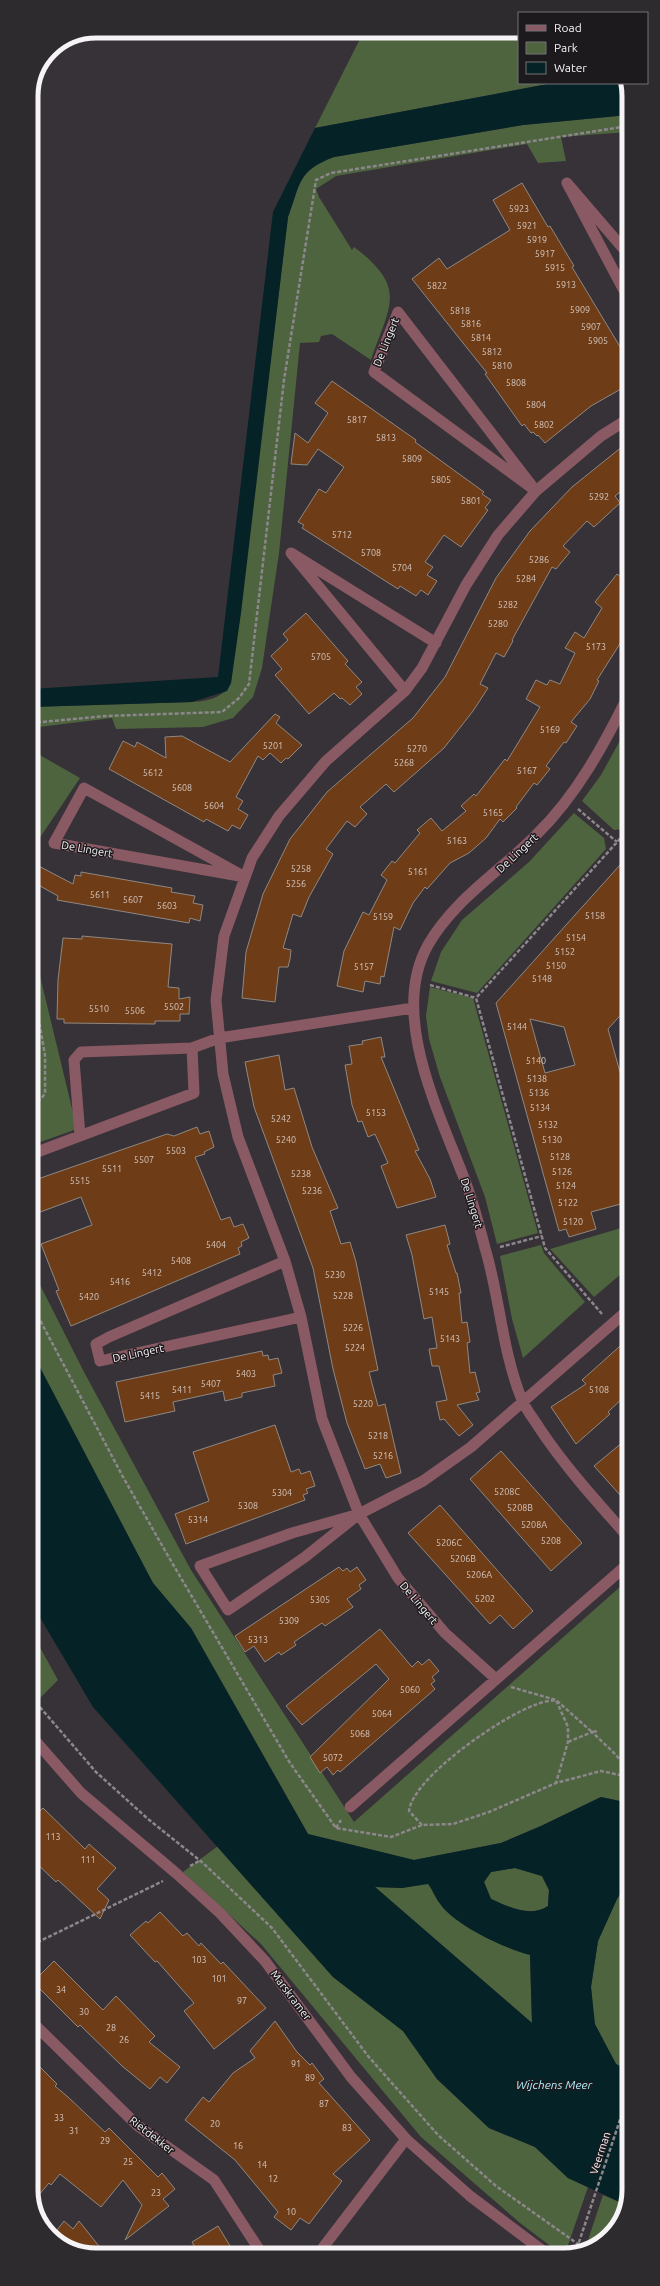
<svg xmlns="http://www.w3.org/2000/svg" width="660" height="2286" font-family="Ubuntu,sans-serif">
  <rect width="100%" height="100%" fill="#373237"/>
  <!-- green -->
  <path fill="#4e643f" d="M364,31H519V83H553L315,128Z
    M628,115V132L561,137L566,161L538,163L527,144L336,176L316,189L319,197L352,250L354,247C408,288 390,304 371,360L332,334L321,336L319,342L300,343L279,553L262,668L253,697L233,718L203,727L116,729L112,718L31,728V707L192,702C208,701 223,698 231,683L288,217C301,183 297,171 334,157L523,125Z
    M628,726V825L624,829L614,830L582,801L601,775Z
    M31,750L80,778L31,851Z
    M574,813L604,838L606,849L477,993L431,981L441,952L462,920L529,862Z
    M32,943L77,1129L32,1145Z
    M430,987L473,998L538,1233L497,1244L485,1197L440,1077L429,1039L426,1016Z
    M628,1226V1268L594,1297L550,1249Z
    M541,1245L544,1253L585,1302L523,1358L512,1319L500,1256Z
    M32,1269L84,1372L191,1570L354,1822L629,1579V1803L601,1797L541,1826L501,1843L414,1860L308,1834L191,1628L153,1583L32,1364Z
    M32,1633L58,1680L39,1699L32,1690Z
    M218,1846L333,1977L403,2031L437,2079L489,2128L535,2147L568,2178L588,2187L565,2254H561L520,2223L421,2137L261,1944L183,1872Z
    M515,1868L542,1876L549,1890L548,1906C530,1918 509,1907 491,1899L484,1882L491,1872Z
    M629,1880V2071L616,2064L594,2024L591,1987L598,1941L617,1899Z
    M429,1883C432,1891 436,1899 441,1905C455,1925 507,1950 530,1954L532,2023L375,1887L402,1888Z
    M603,2195L624,2204L613,2233L585,2249Z"/>
  <!-- water -->
  <path fill="#052227" fill-rule="evenodd" d="M553,83H627L628,115L523,125L334,157C297,171 301,183 288,217L241,613L231,683L227,691L192,702L31,707V689L218,677L273,212L315,128Z
    M32,1352L153,1583L191,1628L308,1834L414,1860L501,1843L541,1826L601,1797L629,1803V1880L617,1899L598,1941L591,1987L595,2024L616,2064L629,2071V2190L624,2204L568,2178L535,2147L489,2128L437,2079L403,2031L333,1977L93,1707L32,1604ZM515,1868L542,1876L549,1890L548,1906C530,1918 509,1907 491,1899L484,1882L491,1872ZM428,1884C433,1890 436,1899 441,1905C455,1925 506,1949 530,1955L532,2023L375,1887L402,1888Z"/>
  <!-- building -->
  <path fill="#6e3c16" stroke="#8f8883" fill-rule="evenodd" d="M522,183L548,227L550,226L574,266L572,267L628,360V385L591,406L545,443L538,435L537,436L533,432L531,433L524,424L522,426L485,374L487,373L412,279L439,258L447,269L510,230L493,200Z
    M332,381L416,440L415,442L484,492L482,494L491,500L485,508L488,510L461,547L444,535L425,562L433,567L427,575L437,581L428,595L421,590L416,596L400,586L398,589L302,528L304,525L298,522L319,489L326,493L344,467L318,449L307,465L291,464L295,433L308,443L328,413L315,403Z
    M628,442V486L615,496L620,503L594,527L587,521L563,546L570,552L556,569L552,567L512,640L513,641L504,657L496,653L480,684L488,688L473,711L444,748L394,792L386,784L360,807L367,814L355,827L347,821L326,849L333,854L309,897L301,917L293,914L283,948L291,950L290,959L288,967H279L275,1002L242,998L246,952L263,894L290,839L327,792L413,718L445,677L496,578L530,531L572,487Z
    M617,574L628,583V631L597,680L599,681L590,699L571,722L577,726L566,743L564,742L546,766L550,769L537,785L534,783L516,807L517,808L503,822L500,819L486,838L469,853L450,863L427,889L425,887L413,903L400,930L394,927L384,977L381,976L380,984L365,981L363,992L337,986L344,951L363,912L369,915L387,880L381,875L392,861L395,863L420,833L417,830L431,818L442,831L466,811L461,806L474,794L476,796L505,759L507,761L540,707L526,699L536,680L547,685L550,680L560,684L575,653L565,648L575,632L584,638L602,608L595,602Z
    M306,613L348,661L345,664L362,682L356,687L362,694L350,705L342,698L340,699L334,693L309,714L275,675L282,669L271,656L288,640L283,634Z
    M275,714L280,717L276,723L302,745L288,759L286,758L281,763L270,753L263,760L258,756L236,797L243,801L238,809L248,815L240,829L232,825L228,831L206,819L204,822L109,769L123,741L135,747L137,742L166,758L165,737L182,736L230,762Z
    M628,856V1007L608,1029L628,1101V1202L591,1212L596,1229L569,1237L566,1229L559,1231L496,1003ZM530,1019L564,1027L575,1065L545,1073Z
    M31,862L73,884L75,875L81,876V872L172,888L171,892L195,896L193,903L203,905L200,921L190,918L189,923L57,900L58,896L31,881Z
    M82,936L172,944L168,987L179,988V999L190,997L189,1014H180V1021H155V1024L64,1023V1019H57L58,980L63,938L82,939Z
    M381,1037L385,1057H381L419,1150L415,1151L430,1179L436,1197L397,1208L381,1166L388,1163L375,1134L368,1137L362,1121L358,1122L352,1105L345,1065L352,1064L349,1046L363,1044L362,1041Z
    M279,1055L285,1090L294,1088L312,1147L338,1208L330,1211L341,1244L350,1242L356,1262L378,1370L369,1372L378,1406L385,1404L401,1473L386,1478L380,1464L365,1469L347,1423L333,1369L313,1268L254,1107L245,1062Z
    M197,1127L200,1134L209,1131L214,1147L204,1152L205,1154L195,1157L221,1220L230,1217L234,1227L243,1224L249,1238L241,1242L242,1246L238,1248L240,1254L71,1326L56,1291L59,1290L41,1244L92,1225L81,1197L32,1215V1181L167,1134L174,1136Z
    M445,1225L450,1244L447,1245L456,1273H457L461,1293H459L462,1323L467,1322L470,1342L467,1343L470,1373L475,1372L480,1392L476,1393L479,1400L457,1405L473,1425L459,1436L444,1419L440,1420L436,1402L447,1400L439,1366H432L429,1349L437,1348L432,1317L424,1319L412,1255L406,1235Z
    M628,1339V1393L608,1412L610,1414L576,1444L551,1407L586,1384L582,1380Z
    M262,1351L263,1356L268,1355L269,1360L278,1358L282,1373L273,1375L275,1386L242,1393V1397L225,1401L223,1391L173,1402L175,1411L125,1422L116,1382Z
    M275,1425L291,1472L299,1469L301,1474L310,1471L315,1486L306,1489L308,1493L303,1495L305,1500L186,1544L175,1514L209,1501L193,1452Z
    M629,1437V1505L594,1466Z
    M501,1451L582,1543L551,1571L470,1479Z
    M440,1505L533,1611L513,1629L500,1615L490,1624L408,1533Z
    M339,1567L343,1571L347,1568L350,1572L357,1567L366,1580L359,1585L361,1589L347,1599L353,1607L325,1626L322,1623L294,1642L296,1645L281,1655L279,1652L265,1662L254,1646L245,1652L235,1636Z
    M380,1629L412,1667L418,1661L422,1665L429,1659L439,1671L432,1677L435,1681L431,1684L435,1689L340,1772L338,1770L333,1775L327,1767L320,1773L310,1757L389,1679L376,1664L302,1725L286,1706Z
    M43,1808L85,1849L89,1844L116,1868L97,1889L109,1900L100,1919L58,1880L56,1882L32,1859V1818Z
    M160,1912L183,1936L187,1933L199,1946L201,1943L221,1964L223,1962L266,2008L214,2049L184,2011L194,2003L157,1961L155,1962L130,1935L146,1921L148,1923Z
    M54,1961L103,2010L116,1996L155,2036L149,2042L180,2067L167,2083L160,2077L150,2089L122,2066L80,2025L78,2027L33,1982Z
    M275,2021L297,2052L310,2065L312,2063L324,2079L319,2083L370,2140L333,2174L342,2181L309,2224L300,2218L291,2230L274,2217L278,2212L235,2160L185,2120L203,2097L209,2102L233,2073L255,2058L250,2051Z
    M32,2059L57,2084L55,2086L68,2097L105,2132L109,2128L158,2177L162,2173L175,2189L163,2199L169,2206L125,2240L142,2205L123,2180L101,2207L60,2174L51,2185L49,2183L32,2203Z
    M64,2221L73,2229L79,2221L106,2255H92L72,2247L54,2234Z
    M218,2226L235,2254L199,2255L192,2242Z"/>
  <g fill="none" stroke-linecap="round" stroke-linejoin="round">
    <!-- path -->
    <path stroke="#8b878b" stroke-width="2.5" stroke-dasharray="4 2" stroke-linecap="butt" d="M31,723L106,716L222,712L239,698L249,684L284,380L316,180L331,173L628,126
      M578,809L617,842
      M32,982L45,1055V1094L32,1108
      M430,985L476,998
      M500,1247L542,1236
      M32,1305L123,1477L171,1561L290,1763L336,1828L391,1837L422,1825L453,1824L489,1812L556,1783L601,1771L629,1777
      M602,1314L545,1248L476,998L628,830
      M511,1687L556,1700L592,1732L598,1731
      M32,1698L96,1772L148,1819L203,1863L272,1928L368,2056L438,2135L496,2186L585,2249
      M568,1742L592,1732L613,1752L629,1769
      M422,1825L409,1811C413,1777 503,1716 535,1705C541,1702 549,1701 556,1700L568,1727V1742L556,1783
      M336,1828L341,1820
      M190,1866L199,1861
      M32,1945L163,1881
      M575,2254L629,2093"/>
    <!-- service -->
    <path stroke="#895964" stroke-width="11" d="M318,2254L406,2139"/>
    <!-- minor -->
    <path stroke="#895964" stroke-width="11" d="M628,254L567,183L628,298
      M398,312L536,491L374,372Z
      M405,691L291,553L436,643
      M628,696C604,745 576,796 537,834C501,871 454,899 428,945C389,1014 439,1112 464,1178C473,1201 479,1225 485,1248C500,1298 502,1351 522,1400C526,1410 534,1419 540,1429C566,1468 598,1503 629,1538
      M84,788L245,877L54,843Z
      M628,1032V1036
      M80,1136L74,1060L81,1052L192,1048L219,1038L413,1008
      M32,1154L194,1093L192,1048
      M285,1261L109,1337L96,1344L100,1361L301,1317
      M359,1514L305,1557L228,1610L200,1566L292,1533Z
      M359,1514L423,1481L471,1447L628,1310
      M496,1679L445,1633L398,1578L359,1514L322,1419L301,1317L285,1261L238,1137L223,1074L216,1000L224,936L252,858L279,816L326,761L405,691L422,668L466,585L498,535L536,491L601,436L628,419
      M32,1737L81,1793L177,1874L220,1913L265,1961L351,2077L406,2139L470,2196L547,2254
      M350,1807L629,1563
      M32,2022L138,2126L214,2180L262,2254"/>
  </g>
  <g text-anchor="middle" dominant-baseline="central" stroke-width="3" stroke-linejoin="round" paint-order="stroke">
    <!-- number labels -->
    <g font-size="9" fill="#d5c6bf">
      <text x="519" y="209">5923</text>
      <text x="527" y="226">5921</text>
      <text x="537" y="240">5919</text>
      <text x="545" y="254">5917</text>
      <text x="555" y="268">5915</text>
      <text x="566" y="285">5913</text>
      <text x="437" y="286">5822</text>
      <text x="580" y="310">5909</text>
      <text x="460" y="311">5818</text>
      <text x="471" y="324">5816</text>
      <text x="591" y="327">5907</text>
      <text x="481" y="338">5814</text>
      <text x="598" y="341">5905</text>
      <text x="492" y="352">5812</text>
      <text x="502" y="366">5810</text>
      <text x="516" y="383">5808</text>
      <text x="536" y="405">5804</text>
      <text x="357" y="420">5817</text>
      <text x="544" y="425">5802</text>
      <text x="386" y="438">5813</text>
      <text x="412" y="459">5809</text>
      <text x="441" y="480">5805</text>
      <text x="599" y="497">5292</text>
      <text x="471" y="501">5801</text>
      <text x="342" y="535">5712</text>
      <text x="371" y="553">5708</text>
      <text x="539" y="560">5286</text>
      <text x="402" y="568">5704</text>
      <text x="526" y="579">5284</text>
      <text x="508" y="605">5282</text>
      <text x="498" y="624">5280</text>
      <text x="596" y="647">5173</text>
      <text x="321" y="657">5705</text>
      <text x="550" y="730">5169</text>
      <text x="273" y="746">5201</text>
      <text x="417" y="749">5270</text>
      <text x="404" y="763">5268</text>
      <text x="527" y="771">5167</text>
      <text x="153" y="773">5612</text>
      <text x="182" y="788">5608</text>
      <text x="214" y="806">5604</text>
      <text x="493" y="813">5165</text>
      <text x="457" y="841">5163</text>
      <text x="301" y="869">5258</text>
      <text x="418" y="872">5161</text>
      <text x="296" y="884">5256</text>
      <text x="100" y="895">5611</text>
      <text x="133" y="900">5607</text>
      <text x="167" y="906">5603</text>
      <text x="595" y="916">5158</text>
      <text x="383" y="917">5159</text>
      <text x="576" y="938">5154</text>
      <text x="565" y="952">5152</text>
      <text x="556" y="966">5150</text>
      <text x="364" y="967">5157</text>
      <text x="542" y="979">5148</text>
      <text x="174" y="1007">5502</text>
      <text x="99" y="1009">5510</text>
      <text x="135" y="1011">5506</text>
      <text x="517" y="1027">5144</text>
      <text x="536" y="1061">5140</text>
      <text x="537" y="1079">5138</text>
      <text x="539" y="1093">5136</text>
      <text x="540" y="1108">5134</text>
      <text x="376" y="1113">5153</text>
      <text x="281" y="1119">5242</text>
      <text x="548" y="1125">5132</text>
      <text x="286" y="1140">5240</text>
      <text x="552" y="1140">5130</text>
      <text x="176" y="1151">5503</text>
      <text x="560" y="1157">5128</text>
      <text x="144" y="1160">5507</text>
      <text x="112" y="1169">5511</text>
      <text x="562" y="1172">5126</text>
      <text x="301" y="1174">5238</text>
      <text x="80" y="1181">5515</text>
      <text x="566" y="1186">5124</text>
      <text x="312" y="1191">5236</text>
      <text x="568" y="1203">5122</text>
      <text x="573" y="1222">5120</text>
      <text x="216" y="1245">5404</text>
      <text x="181" y="1261">5408</text>
      <text x="152" y="1273">5412</text>
      <text x="335" y="1275">5230</text>
      <text x="120" y="1282">5416</text>
      <text x="439" y="1292">5145</text>
      <text x="343" y="1296">5228</text>
      <text x="89" y="1297">5420</text>
      <text x="353" y="1328">5226</text>
      <text x="450" y="1339">5143</text>
      <text x="355" y="1348">5224</text>
      <text x="246" y="1374">5403</text>
      <text x="211" y="1384">5407</text>
      <text x="182" y="1390">5411</text>
      <text x="599" y="1390">5108</text>
      <text x="150" y="1396">5415</text>
      <text x="363" y="1404">5220</text>
      <text x="378" y="1436">5218</text>
      <text x="383" y="1456">5216</text>
      <text x="507" y="1492">5208C</text>
      <text x="282" y="1493">5304</text>
      <text x="248" y="1506">5308</text>
      <text x="520" y="1508">5208B</text>
      <text x="198" y="1520">5314</text>
      <text x="534" y="1525">5208A</text>
      <text x="551" y="1541">5208</text>
      <text x="449" y="1543">5206C</text>
      <text x="463" y="1559">5206B</text>
      <text x="479" y="1575">5206A</text>
      <text x="485" y="1599">5202</text>
      <text x="320" y="1600">5305</text>
      <text x="289" y="1621">5309</text>
      <text x="258" y="1640">5313</text>
      <text x="410" y="1690">5060</text>
      <text x="382" y="1714">5064</text>
      <text x="360" y="1734">5068</text>
      <text x="333" y="1758">5072</text>
      <text x="53" y="1837">113</text>
      <text x="88" y="1860">111</text>
      <text x="199" y="1960">103</text>
      <text x="219" y="1979">101</text>
      <text x="61" y="1990">34</text>
      <text x="242" y="2001">97</text>
      <text x="84" y="2012">30</text>
      <text x="111" y="2028">28</text>
      <text x="124" y="2040">26</text>
      <text x="296" y="2064">91</text>
      <text x="310" y="2078">89</text>
      <text x="324" y="2104">87</text>
      <text x="59" y="2118">33</text>
      <text x="215" y="2124">20</text>
      <text x="347" y="2128">83</text>
      <text x="74" y="2131">31</text>
      <text x="105" y="2141">29</text>
      <text x="238" y="2146">16</text>
      <text x="128" y="2162">25</text>
      <text x="262" y="2165">14</text>
      <text x="273" y="2179">12</text>
      <text x="156" y="2193">23</text>
      <text x="291" y="2212">10</text>
    </g>
    <!-- street labels -->
    <g font-size="11" fill="#f7f4f7" stroke="#1d1a1d">
      <text transform="translate(386 342) rotate(-68)">De Lingert</text>
      <text transform="translate(87 849) rotate(10)">De Lingert</text>
      <text transform="translate(517 853) rotate(-43)">De Lingert</text>
      <text transform="translate(472 1203) rotate(73)">De Lingert</text>
      <text transform="translate(138 1353) rotate(-12)">De Lingert</text>
      <text transform="translate(419 1603) rotate(50)">De Lingert</text>
      <text transform="translate(291 1995) rotate(53)">Marskramer</text>
      <text transform="translate(152 2135) rotate(38)">Rietdekker</text>
      <text transform="translate(600 2153) rotate(-72)">Veerman</text>
    </g>
    <!-- water labels -->
    <g font-size="12" font-style="italic" fill="#a9edfb" stroke="#1d1a1d">
      <text x="554" y="2084">Wijchens Meer</text>
    </g>
  </g>
  <!-- crop -->
  <path d="M0 0H660V2286H0ZM96 38H564A58 58 0 0 1 622 96V2190A58 58 0 0 1 564 2248H96A58 58 0 0 1 38 2190V96A58 58 0 0 1 96 38Z" fill="#2e2b2e" fill-rule="evenodd"/>
  <path fill="none" stroke="#f7f4f7" stroke-width="5" d="M96 38H564A58 58 0 0 1 622 96V2190A58 58 0 0 1 564 2248H96A58 58 0 0 1 38 2190V96A58 58 0 0 1 96 38Z"/>
  <!-- legend -->
  <rect x="518" y="12" width="130" height="72" fill="#1d1a1d" stroke="#747174"/>
  <rect x="526" y="25" width="20" height="6" fill="#895964" stroke="#747174"/>
  <text x="554" y="32" font-size="12" fill="#f7f4f7">Road</text>
  <rect x="526" y="42" width="20" height="12" fill="#4e643f" stroke="#747174"/>
  <text x="554" y="52" font-size="12" fill="#f7f4f7">Park</text>
  <rect x="526" y="62" width="20" height="12" fill="#052227" stroke="#747174"/>
  <text x="554" y="72" font-size="12" fill="#f7f4f7">Water</text>
</svg>
